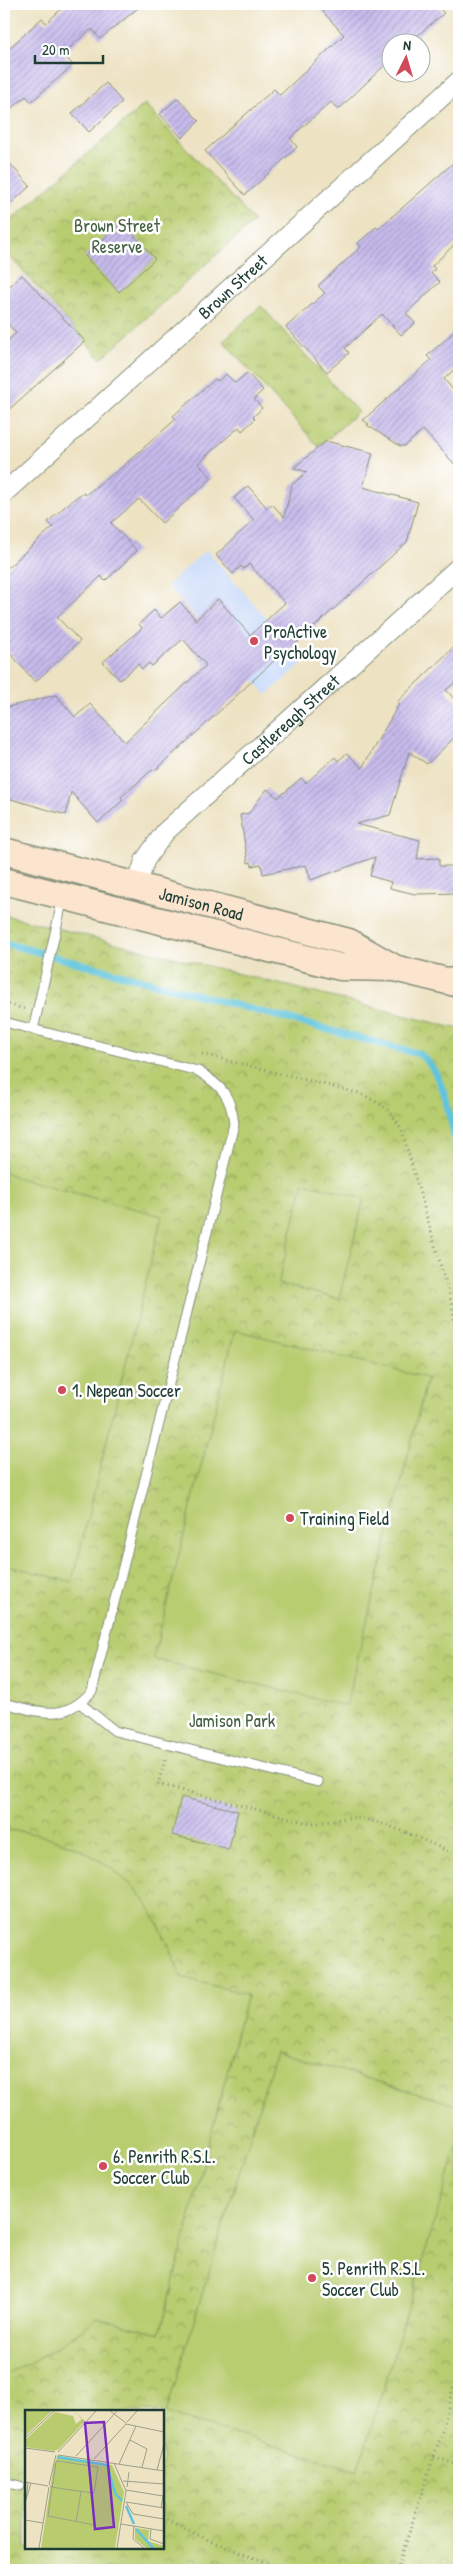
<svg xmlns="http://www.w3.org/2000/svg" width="463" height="2574" font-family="'Patrick Hand',sans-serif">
  <defs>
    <pattern id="grass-tufts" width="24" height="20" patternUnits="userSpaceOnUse" patternTransform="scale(1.25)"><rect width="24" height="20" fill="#b8cc6f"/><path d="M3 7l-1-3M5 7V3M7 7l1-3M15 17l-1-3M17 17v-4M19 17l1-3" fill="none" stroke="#95a75c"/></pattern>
    <pattern id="park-crowns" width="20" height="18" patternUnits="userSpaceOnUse" patternTransform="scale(1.25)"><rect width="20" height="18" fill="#b8cc6f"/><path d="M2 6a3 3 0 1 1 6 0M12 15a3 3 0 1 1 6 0" fill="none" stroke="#95a75c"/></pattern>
    <pattern id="building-hatch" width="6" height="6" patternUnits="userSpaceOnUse" patternTransform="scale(1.25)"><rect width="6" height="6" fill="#c8bbed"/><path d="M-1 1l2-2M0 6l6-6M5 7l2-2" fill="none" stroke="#a299c1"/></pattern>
  </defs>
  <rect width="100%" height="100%" fill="#fff"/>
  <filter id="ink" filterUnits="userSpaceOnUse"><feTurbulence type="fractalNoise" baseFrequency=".02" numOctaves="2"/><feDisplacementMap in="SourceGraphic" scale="10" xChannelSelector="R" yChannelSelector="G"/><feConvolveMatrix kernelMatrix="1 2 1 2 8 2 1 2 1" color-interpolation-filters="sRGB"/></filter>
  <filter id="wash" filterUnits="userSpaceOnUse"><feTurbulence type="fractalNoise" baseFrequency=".0096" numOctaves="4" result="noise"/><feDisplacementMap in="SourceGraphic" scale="20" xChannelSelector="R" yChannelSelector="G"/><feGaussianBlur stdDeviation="1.12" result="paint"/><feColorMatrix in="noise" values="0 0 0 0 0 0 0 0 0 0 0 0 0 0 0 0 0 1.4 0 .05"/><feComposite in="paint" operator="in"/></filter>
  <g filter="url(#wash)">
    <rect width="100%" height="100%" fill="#ede2c2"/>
    <!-- built -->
    <path fill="#cbdcf9" d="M206,550L305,661L267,695L167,585Z"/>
    <!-- grass -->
    <path fill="url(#grass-tufts)" stroke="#6c8452" d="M261,306L358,412L319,447L223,341Z"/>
    <!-- park -->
    <path fill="url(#park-crowns)" stroke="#6c8452" fill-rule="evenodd" d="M145,104L254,221L101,359L4,250V226Z
      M4,915L459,1029V2570H4ZM26,2412H162V2548H26Z"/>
    <!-- garden -->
    <path fill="#b8cc6f" stroke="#6c8452" d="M4,1171L15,1177L162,1216L72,1582L4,1564Z
      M304,1182L364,1199L339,1299L278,1284Z
      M235,1330L427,1378L346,1706L153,1659Z
      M4,1830C47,1832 89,1849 122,1877C127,1882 135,1887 139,1893C158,1918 170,1949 182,1978L247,1994L160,2334L97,2318C68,2342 38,2361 4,2374Z
      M276,2051L459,2106V2142L358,2471L166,2413Z"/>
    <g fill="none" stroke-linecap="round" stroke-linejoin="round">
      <!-- stream -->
      <path stroke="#5fc4dd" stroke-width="7" d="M4,943L419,1054C446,1073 451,1125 459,1157"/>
    </g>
    <g id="blocks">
      <!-- building -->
      <path fill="url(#building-hatch)" d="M67,4H143L100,39L93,30H90L63,54L73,65L31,102L26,96L4,115V53L42,18L46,23Z
        M316,4H435L444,13L410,42H390V60L338,110L331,102L290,138L297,147L245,195L205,151L274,89L280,95L344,35Z
        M106,83L122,102L89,132L72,113Z
        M178,98L199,121L182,138L160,114Z
        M4,157L30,186L4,210Z
        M459,158V240L432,266L435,269L431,273L440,282L406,313L415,323L401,335L382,314L345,348L349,353L327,372L286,327L325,293L318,286L361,247L358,243L376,227L378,229Z
        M122,222L155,259L119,292L85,256Z
        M22,275L85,341L4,414V344L16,333L4,320V291Z
        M459,327V365L444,379L459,397V469L423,430L405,446H400L367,425L369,424L363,420L431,360L427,356Z
        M247,373L263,390L254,399L262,408L253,417L255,419L242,431L239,427L198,463L212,478L162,523L139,499L111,523L137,551L105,581L101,576L57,617L80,641L35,682L4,646V571L53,527L48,522L62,509L83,492L85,495L122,467L176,419L173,416L215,379L218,381L226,374L235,383Z
        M326,441L373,453L363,487L418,502L407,542L277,661L276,659L158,768L151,771L121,797L123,800L98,823L71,792L66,815L4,797V708L56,695L75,717L90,704L125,742L206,665L183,639L152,666L149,663L142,669L138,664L120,680L103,662L142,628L139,624L154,610L161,618L180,602L196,620L218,599L250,635L285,603L249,564L244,569L241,566L233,574L216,555L254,520L234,498L248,486L267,508L272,504L284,517L292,485L307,472L294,468Z
        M459,642V679L446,690L459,704V733L427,764L409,752L390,815L356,824L420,840L417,859L439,858V866H456L457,893L415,894L390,888L391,882L370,876L375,857L311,880L306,865L263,874L261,864L252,866L251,862L248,863L240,815L249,813L267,789L278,798L301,778L306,783L335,757L338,761L347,753L362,768L399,704L397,702Z
        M181,1797L238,1811L229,1849L172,1835Z"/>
    </g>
  </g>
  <g filter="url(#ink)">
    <use href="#blocks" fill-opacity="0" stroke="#86907b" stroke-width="1"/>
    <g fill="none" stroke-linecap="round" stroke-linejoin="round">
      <defs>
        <path id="service" d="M4,1022L198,1071C222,1086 231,1096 234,1124L92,1691C64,1723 41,1712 4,1703
          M33,1030L63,898
          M81,1704L115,1731L318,1782
          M4,2482L20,2486"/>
        <g id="minor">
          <path id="s1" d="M4,493L459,81"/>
          <path id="s2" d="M137,885L145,860L165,832L459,567"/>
        </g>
        <g id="secondary">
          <path id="s3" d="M4,851L349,942L391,966"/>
          <path d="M4,881L340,967L394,968L459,984"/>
        </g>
      </defs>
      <!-- service casing -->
      <use href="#service" stroke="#86907b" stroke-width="11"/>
      <!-- minor casing -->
      <use href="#minor" stroke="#86907b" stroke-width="21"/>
      <!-- secondary casing -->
      <use href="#secondary" stroke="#86907b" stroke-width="29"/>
      <!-- path -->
      <path stroke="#86907b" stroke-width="3" stroke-dasharray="1 4" stroke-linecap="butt" d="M4,1003L24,1009
        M202,1054L358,1093C380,1103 391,1108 402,1131L451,1301L459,1346
        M165,1760L158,1784L309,1823C324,1824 340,1817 355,1818C384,1820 432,1844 459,1857
        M434,2457L459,2465
        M162,2517L212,2542L287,2570
        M397,2570L443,2428L459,2363"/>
      <!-- service -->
      <use href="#service" stroke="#fff" stroke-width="9"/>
      <!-- minor -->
      <use href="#minor" stroke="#fff" stroke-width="19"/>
      <!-- secondary -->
      <use href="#secondary" stroke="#fbe5cf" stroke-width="26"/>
    </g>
  </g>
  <!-- markers -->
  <g fill="#d1495b" stroke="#fff" stroke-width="2">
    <circle cx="254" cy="641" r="5"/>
    <circle cx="62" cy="1390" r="5"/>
    <circle cx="290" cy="1518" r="5"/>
    <circle cx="103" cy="2166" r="5"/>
    <circle cx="312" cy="2278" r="5"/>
  </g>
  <g text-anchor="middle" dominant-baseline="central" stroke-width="5" stroke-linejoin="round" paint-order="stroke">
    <!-- park labels -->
    <g font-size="18" fill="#456143" stroke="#fff">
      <text x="117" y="225">Brown Street<tspan x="117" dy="21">Reserve</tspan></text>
      <text x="232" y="1720">Jamison Park</text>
    </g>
    <!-- street labels -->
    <g font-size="18" fill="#1f3d34" stroke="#fff">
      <text stroke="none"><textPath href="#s1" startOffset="308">Brown Street</textPath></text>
      <text stroke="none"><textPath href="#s2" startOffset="229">Castlereagh Street</textPath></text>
      <text stroke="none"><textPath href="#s3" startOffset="204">Jamison Road</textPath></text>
    </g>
    <!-- poi labels -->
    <g font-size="18" fill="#1f3d34" stroke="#fff" text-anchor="start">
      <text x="264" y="631">ProActive<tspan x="264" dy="21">Psychology</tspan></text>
      <text x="72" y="1390">1. Nepean Soccer</text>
      <text x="300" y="1518">Training Field</text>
      <text x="113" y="2156">6. Penrith R.S.L.<tspan x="113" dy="21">Soccer Club</tspan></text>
      <text x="322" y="2268">5. Penrith R.S.L.<tspan x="322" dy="21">Soccer Club</tspan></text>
    </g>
  </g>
  <!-- overview -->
  <g transform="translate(25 2410)">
    <rect width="139" height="139" fill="#ede2c2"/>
    <path d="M48,0L60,11L34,39L29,41L0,37V30L30,2L48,6L51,14L57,9Z" fill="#b8cc6f"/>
    <path d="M0,0H28L0,26ZM33,46L87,55L99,82L90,138H16L29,54ZM110,118L124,120L123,131L139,136V138H121L110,129Z" fill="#b8cc6f"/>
    <path d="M34,56L52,57L50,71L46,72L49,76L31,72ZM51 69a10 10 0 1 1 20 0a10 10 0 1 1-20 0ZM33,82L52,83L48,86L52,92L48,86L43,88L50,93V101L46,103L26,100L28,86L32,87L29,84ZM56 100a11 11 0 1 1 22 0a11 11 0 1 1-22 0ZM76 105a6 6 0 1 1 12 0a6 6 0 1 1-12 0ZM40,113L56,119L58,125L53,133H37Z" fill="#b8cc6f"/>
    <path fill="none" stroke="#5fc4dd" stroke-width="2.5" d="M32,47L82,55L90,83L97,91M101,96L109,114M111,119L128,138"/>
    <path fill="none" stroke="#9ba089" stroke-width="1" d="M84,0L101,13M102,12L113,0M101,14L139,22M0,28L30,0M105,30L122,39L117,57M0,38L30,42M33,42L72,0M33,45L139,61M51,46L93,0M69,49L101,14M89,53L101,81L92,138M94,54L111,16M132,60L139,34M98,71L139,74M0,72L23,76M3,73L1,90L6,73M24,75L31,45M25,76L27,77L39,79L69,83L73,57L32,51L31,52L28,73L27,77L23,106L70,115M102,77L104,62M101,80L138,86M101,92L108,104L139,109M101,92L139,98M136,98L139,80M0,110L18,113M51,112L56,82M96,114L139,121M109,116L108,129L119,138M126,119L125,129L139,134M14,138L24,77"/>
    <path fill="#7b2cbf" fill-opacity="0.15" stroke="#7b2cbf" stroke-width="2.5" d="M79,12L89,117L70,119L60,13Z"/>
    <rect width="139" height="139" fill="none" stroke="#1f3d34" stroke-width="2.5"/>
  </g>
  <!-- margin -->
  <rect width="463" height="2574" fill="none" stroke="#fff" stroke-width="20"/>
  <!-- north arrow -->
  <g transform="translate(406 58) rotate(5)"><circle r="24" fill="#ffffff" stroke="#a5b1ae"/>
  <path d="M0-4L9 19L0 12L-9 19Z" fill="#d1495b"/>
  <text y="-8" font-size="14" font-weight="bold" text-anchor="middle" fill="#1f3d34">N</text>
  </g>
  <!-- scale -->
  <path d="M35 55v8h68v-8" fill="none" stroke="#1f3d34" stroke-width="2.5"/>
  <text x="42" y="55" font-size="15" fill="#1f3d34" stroke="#ffffff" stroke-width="4" paint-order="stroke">20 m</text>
</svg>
